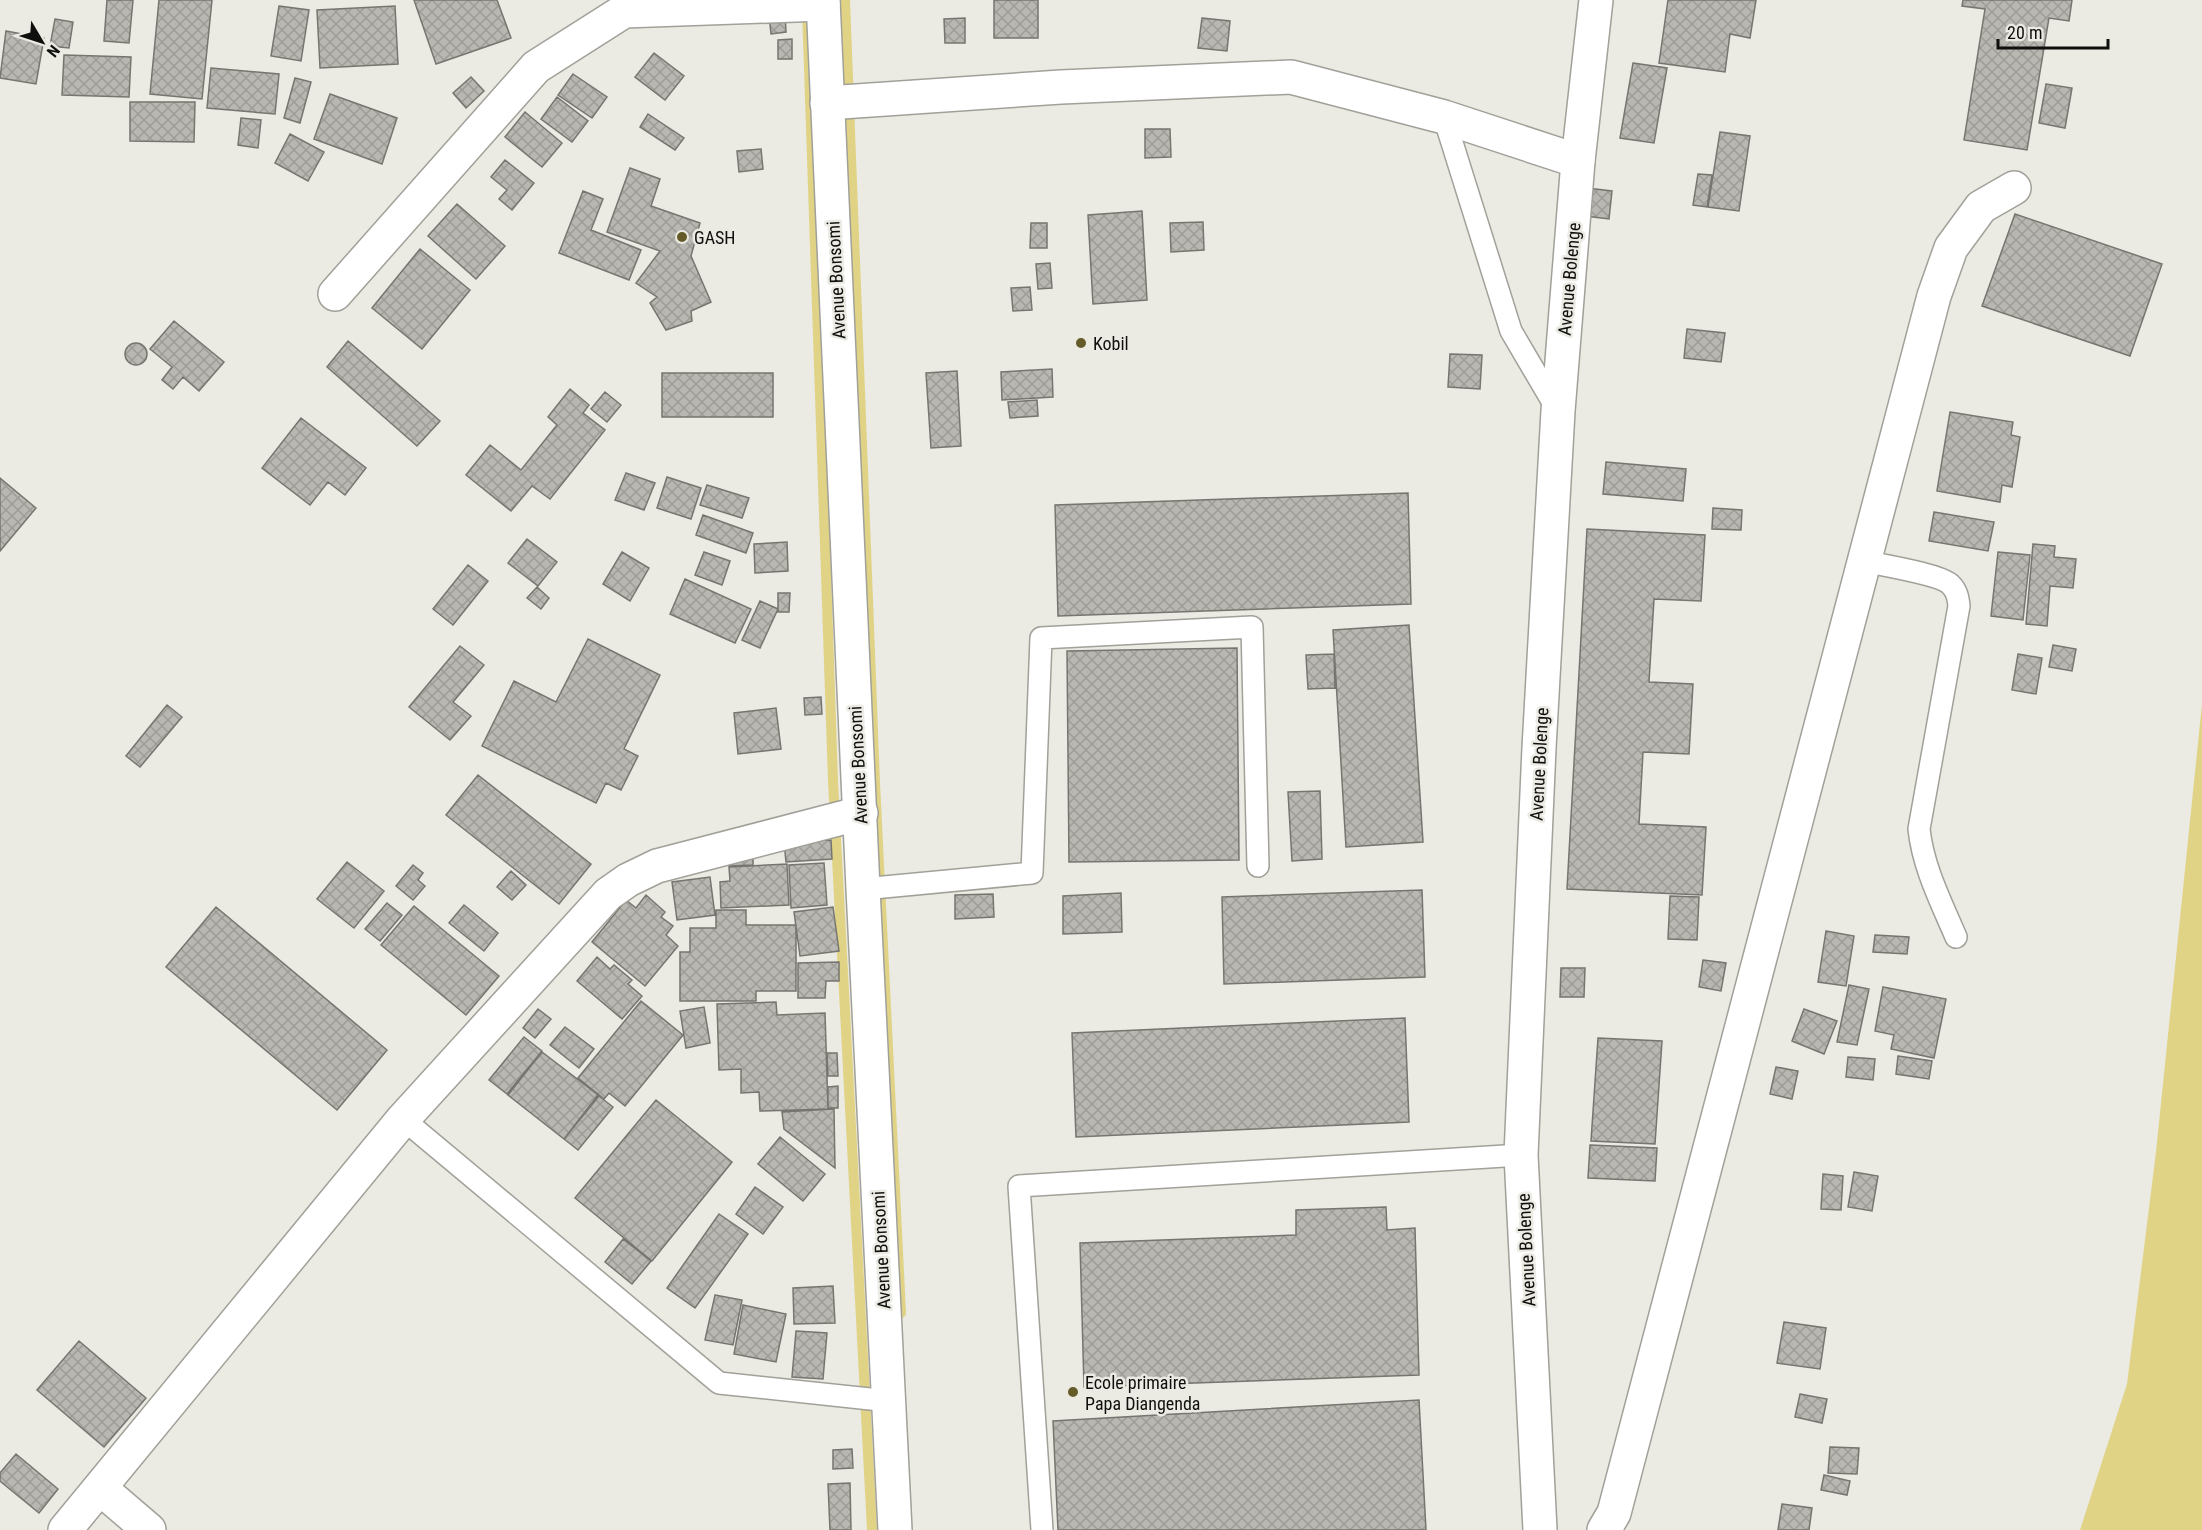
<svg xmlns="http://www.w3.org/2000/svg" width="2202" height="1530" font-family="'Roboto Condensed',sans-serif">
  <defs>
    <pattern id="building-cross-hatch" width="8" height="8" patternUnits="userSpaceOnUse" patternTransform="scale(1.5)"><rect width="8" height="8" fill="#b8b7b1"/><path d="M0 0l8 8M0 8l8-8" fill="none" stroke="#9d9c97"/></pattern>
  </defs>
  <rect width="100%" height="100%" fill="#ebeae3"/>
  <!-- water -->
  <path fill="#e0d385" d="M2202,704V1530H2080L2127,1384L2156,1152Z"/>
  <g fill="none" stroke-linecap="round" stroke-linejoin="round">
    <!-- stream -->
    <path stroke="#e0d385" stroke-width="10" d="M845,0L875,783L901,1313
      M807,9L833,781L872,1530"/>
  </g>
  <!-- building -->
  <path fill="url(#building-cross-hatch)" stroke="#76756f" stroke-width="1.5" d="M107,0H133L129,43L104,41Z
    M159,0H212L202,99L150,94Z
    M414,0H497L511,38L436,64Z
    M994,0H1038V38H994Z
    M1668,0H1756L1750,38L1730,34L1725,72L1659,63Z
    M1963,0H2072L2069,21L2049,18L2027,150L1964,140L1985,9L1962,6Z
    M279,6L309,10L301,61L271,56Z
    M395,6L398,64L320,68L317,10Z
    M785,14L786,32L771,34L769,15Z
    M965,18V43H945L944,19Z
    M1202,18L1230,21L1227,51L1198,48Z
    M55,19L73,22L69,48L50,46Z
    M6,31L44,38L36,84L0,78Z
    M792,39V59H778V40Z
    M654,53L684,76L665,100L635,77Z
    M64,55L131,57L129,97L62,95Z
    M1633,63L1667,68L1654,143L1620,138Z
    M211,68L279,74L275,114L207,108Z
    M573,74L607,97L592,118L558,95Z
    M471,77L484,91L466,108L453,93Z
    M295,78L311,82L300,123L284,118Z
    M2046,84L2072,88L2065,128L2039,123Z
    M330,94L397,118L382,164L314,139Z
    M557,97L588,121L572,142L541,119Z
    M130,102H195L194,142L130,141Z
    M525,112L562,143L542,167L505,137Z
    M648,114L684,138L675,150L640,127Z
    M241,118L261,120L258,148L238,145Z
    M1145,129H1170L1171,157L1145,158Z
    M1720,132L1750,136L1739,211L1708,207Z
    M290,134L324,152L308,181L275,163Z
    M761,149L763,169L739,172L737,151Z
    M505,160L534,183L512,210L499,199L507,190L491,177Z
    M630,168L660,179L651,206L700,223L691,256L711,302L691,311L692,321L666,330L650,303L657,297L636,283L660,251L607,232Z
    M1698,174L1712,175L1707,207L1693,205Z
    M1587,188L1612,191L1609,219L1585,216Z
    M583,191L603,199L591,230L641,250L629,280L559,253Z
    M457,204L505,246L476,279L428,236Z
    M1142,211L1147,300L1093,304L1088,215Z
    M2015,214L2162,264L2130,356L1982,306Z
    M1203,222L1204,250L1171,252L1170,223Z
    M1031,223H1047V248H1030Z
    M420,249L470,290L422,349L372,308Z
    M1050,263L1052,288L1038,289L1036,264Z
    M1030,287L1032,310L1013,311L1011,288Z
    M174,321L224,362L199,391L183,377L173,389L162,380L172,367L150,349Z
    M1687,329L1725,333L1721,362L1684,358Z
    M348,341L440,421L417,446L327,367Z
    M125 354a11 11 0 1 1 22 0a11 11 0 1 1-22 0Z
    M1450,354L1482,355L1480,389L1448,387Z
    M1052,369L1053,397L1002,400L1001,372Z
    M957,371L961,446L931,448L926,373Z
    M662,373H773V417H662Z
    M570,389L589,405L583,413L605,430L550,499L532,486L511,511L466,475L490,445L521,470L557,425L548,417Z
    M605,392L621,405L607,422L591,409Z
    M1037,400L1038,416L1010,418L1008,402Z
    M1950,412L2013,422L2011,435L2020,437L2012,487L2002,485L2000,502L1937,491Z
    M301,418L366,468L345,495L328,482L310,505L262,468Z
    M1606,462L1686,469L1683,501L1603,494Z
    M626,473L655,483L644,510L615,500Z
    M667,477L701,488L691,519L657,508Z
    M0,478L36,508L0,551Z
    M707,485L749,498L742,518L700,505Z
    M1408,493L1411,604L1058,616L1055,505Z
    M1713,508L1742,510L1741,530L1712,529Z
    M1934,512L1994,522L1988,551L1929,541Z
    M703,515L753,533L746,553L696,535Z
    M1587,529L1705,535L1701,601L1654,599L1649,682L1693,684L1689,754L1643,752L1639,824L1706,827L1702,895L1567,889Z
    M527,539L557,562L538,586L508,563Z
    M787,542L788,571L755,573L754,544Z
    M2033,544L2055,546L2054,557L2076,559L2073,588L2050,586L2047,626L2026,624Z
    M622,552L649,568L630,601L603,584Z
    M704,552L730,561L722,585L695,575Z
    M1998,552L2030,555L2023,620L1991,616Z
    M468,565L488,581L453,625L433,609Z
    M685,579L751,609L735,643L670,614Z
    M537,587L549,598L541,609L527,598Z
    M778,593H790L789,612H778Z
    M760,601L778,609L760,648L742,640Z
    M1409,625L1423,842L1346,847L1333,630Z
    M588,639L660,675L624,749L638,756L621,790L606,783L596,803L482,746L514,681L556,702Z
    M2053,645L2076,649L2072,671L2049,667Z
    M460,646L484,665L453,702L471,716L450,740L409,707Z
    M1237,648L1239,860L1069,862L1067,651Z
    M1334,654L1335,688L1308,689L1306,655Z
    M2018,654L2042,658L2036,694L2012,690Z
    M821,697L822,714L805,715L804,698Z
    M167,705L182,717L140,767L126,756Z
    M776,708L781,749L738,754L734,713Z
    M478,775L591,864L559,904L446,815Z
    M1320,791L1322,859L1292,861L1288,792Z
    M831,840L832,859L786,862L784,842Z
    M753,851V865L729,866L728,853Z
    M347,862L384,891L354,928L317,899Z
    M824,863L827,905L791,908L789,865Z
    M787,864L789,905L721,908L720,882L730,881L729,867Z
    M413,865L423,873L418,880L425,886L413,900L396,886Z
    M511,871L526,885L512,900L497,887Z
    M710,877L715,915L677,920L672,882Z
    M1422,890L1425,977L1224,984L1222,897Z
    M1121,893L1122,932L1063,934V896Z
    M993,894L994,917L955,919V895Z
    M646,895L665,912L661,917L673,926L666,935L678,946L645,986L592,942L626,900L636,908Z
    M1670,896L1699,897L1697,940L1668,939Z
    M387,903L402,915L380,941L365,929Z
    M464,905L498,933L484,951L449,923Z
    M414,906L499,976L466,1015L381,945Z
    M216,907L387,1050L337,1110L166,967Z
    M833,907L839,951L800,956L794,912Z
    M716,910H746V925H796V991H756V1001H680V952H690V928H716Z
    M1826,931L1854,936L1846,986L1818,982Z
    M1875,935L1909,937L1907,954L1873,952Z
    M597,957L610,969L614,965L632,980L628,984L642,996L622,1019L577,981Z
    M1703,960L1726,963L1721,991L1699,987Z
    M839,962V981H826L825,998H798V963Z
    M1561,968H1585L1584,997H1560Z
    M1849,985L1869,989L1857,1045L1837,1042Z
    M1883,987L1946,999L1934,1058L1891,1049L1894,1035L1875,1031Z
    M641,1001L683,1035L625,1106L609,1093L604,1099L578,1078Z
    M776,1002L777,1015L825,1013L828,1109L760,1111L759,1092L741,1093V1069L719,1070L717,1004Z
    M704,1007L710,1043L686,1048L680,1011Z
    M538,1009L551,1019L535,1038L523,1028Z
    M1804,1009L1837,1021L1824,1054L1792,1041Z
    M1405,1018L1409,1122L1076,1137L1072,1033Z
    M565,1027L594,1049L579,1068L550,1045Z
    M524,1037L542,1051L507,1094L489,1080Z
    M1598,1038L1662,1041L1655,1144L1591,1141Z
    M542,1052L598,1095L564,1139L508,1095Z
    M827,1053H837L838,1076H828Z
    M1898,1056L1932,1061L1929,1079L1896,1074Z
    M1848,1057L1875,1059L1873,1080L1846,1077Z
    M1776,1067L1798,1071L1792,1099L1770,1094Z
    M838,1086V1108H828V1087Z
    M599,1096L613,1107L578,1150L564,1139Z
    M656,1100L732,1162L652,1261L575,1198Z
    M834,1109L835,1168L784,1129L782,1112Z
    M780,1137L825,1174L803,1201L758,1164Z
    M1590,1145L1657,1148L1655,1181L1588,1178Z
    M1854,1172L1878,1176L1872,1211L1848,1207Z
    M1823,1174L1843,1176L1841,1210L1821,1209Z
    M755,1187L783,1207L763,1234L736,1214Z
    M1386,1207L1387,1230L1415,1228L1419,1375L1084,1387L1080,1243L1296,1235V1210Z
    M719,1214L748,1234L695,1308L667,1288Z
    M623,1239L651,1261L632,1284L605,1262Z
    M833,1286L835,1323L794,1324L793,1288Z
    M715,1295L742,1300L733,1345L705,1340Z
    M743,1305L786,1314L776,1362L734,1354Z
    M1784,1322L1826,1328L1820,1369L1777,1363Z
    M796,1331L827,1333L823,1379L792,1377Z
    M79,1341L146,1398L104,1447L37,1390Z
    M1800,1394L1827,1399L1822,1423L1795,1417Z
    M1419,1400L1426,1530H1058L1053,1421Z
    M1830,1447L1859,1448L1857,1474L1828,1473Z
    M852,1449L853,1468L833,1469V1450Z
    M16,1454L58,1489L39,1513L0,1481V1473Z
    M1824,1475L1850,1481L1847,1495L1821,1490Z
    M850,1483L851,1530H830L828,1484Z
    M1782,1504L1812,1508L1809,1530H1778Z"/>
  <g fill="none" stroke-linecap="round" stroke-linejoin="round">
    <defs>
      <path id="lane" d="M1444,117L1511,331L1558,411
        M1864,561C1881,565 1939,574 1950,584C1957,591 1958,597 1959,606L1919,829C1923,867 1941,902 1956,937
        M863,889L1032,873L1041,638L1252,627L1258,866
        M403,1119L719,1383L889,1401
        M1042,1530L1019,1186L1521,1155"/>
      <path id="street" d="M827,103L1061,87L1291,77L1444,117L1578,161
        M335,294L536,67L624,11L823,4
        M100,1488L149,1530
        M65,1530L403,1119L608,894L628,880L657,866L861,813
        M1604,1530L1614,1513L1934,296L1951,248L1981,207L2014,188"/>
      <path id="secondary" d="M1540,1530L1521,1155L1539,748L1558,411L1578,161L1596,0"/>
      <path id="primary" d="M823,0L863,889L895,1530"/>
    </defs>
    <!-- lane casing -->
    <use href="#lane" stroke="#a1a099" stroke-width="24"/>
    <!-- street casing -->
    <use href="#street" stroke="#a1a099" stroke-width="36"/>
    <!-- secondary casing -->
    <use href="#secondary" stroke="#a1a099" stroke-width="36"/>
    <!-- primary casing -->
    <use href="#primary" stroke="#a1a099" stroke-width="36"/>
    <!-- lane -->
    <use href="#lane" stroke="#fff" stroke-width="21"/>
    <!-- street -->
    <use href="#street" stroke="#fff" stroke-width="33"/>
    <!-- secondary -->
    <use href="#secondary" stroke="#fff" stroke-width="33"/>
    <!-- primary -->
    <use href="#primary" stroke="#fff" stroke-width="33"/>
  </g>
  <!-- markers -->
  <g fill="#645b28" stroke="#ebeae3" stroke-width="2">
    <circle cx="682" cy="237" r="6"/>
    <circle cx="1081" cy="343" r="6"/>
    <circle cx="1073" cy="1392" r="6"/>
  </g>
  <g text-anchor="middle" dominant-baseline="central" stroke-width="5" stroke-linejoin="round" paint-order="stroke">
    <!-- poi labels -->
    <g font-size="18" fill="#0f0f0d" stroke="#ebeae3" text-anchor="start">
      <text x="694" y="237">GASH</text>
      <text x="1093" y="343">Kobil</text>
      <text x="1085" y="1382">Ecole primaire<tspan x="1085" dy="21">Papa Diangenda</tspan></text>
    </g>
    <!-- street labels -->
    <g font-size="18" fill="#0f0f0d" stroke="#ebeae3">
      <text transform="translate(1569 279) rotate(-85)">Avenue Bolenge</text>
      <text transform="translate(836 280) rotate(-93)">Avenue Bonsomi</text>
      <text transform="translate(1539 764) rotate(-87)">Avenue Bolenge</text>
      <text transform="translate(858 765) rotate(-93)">Avenue Bonsomi</text>
      <text transform="translate(881 1250) rotate(-93)">Avenue Bonsomi</text>
      <text transform="translate(1526 1250) rotate(-93)">Avenue Bolenge</text>
    </g>
  </g>
  <!-- north arrow -->
  <g transform="translate(42 42) rotate(129)" stroke="#ebeae3" stroke-width="4.5" paint-order="stroke">
  <path d="M0-4.5L10 22L0 15L-10 22Z" fill="#0f0f0d"/>
  <text y="-9" font-size="16" font-weight="bold" text-anchor="middle" fill="#0f0f0d">N</text>
  </g>
  <!-- scale -->
  <path d="M1998 39v9h110v-9" fill="none" stroke="#0f0f0d" stroke-width="3"/>
  <text x="2007" y="39" font-size="18" fill="#0f0f0d" stroke="#ebeae3" stroke-width="4.5" paint-order="stroke">20 m</text>
</svg>
